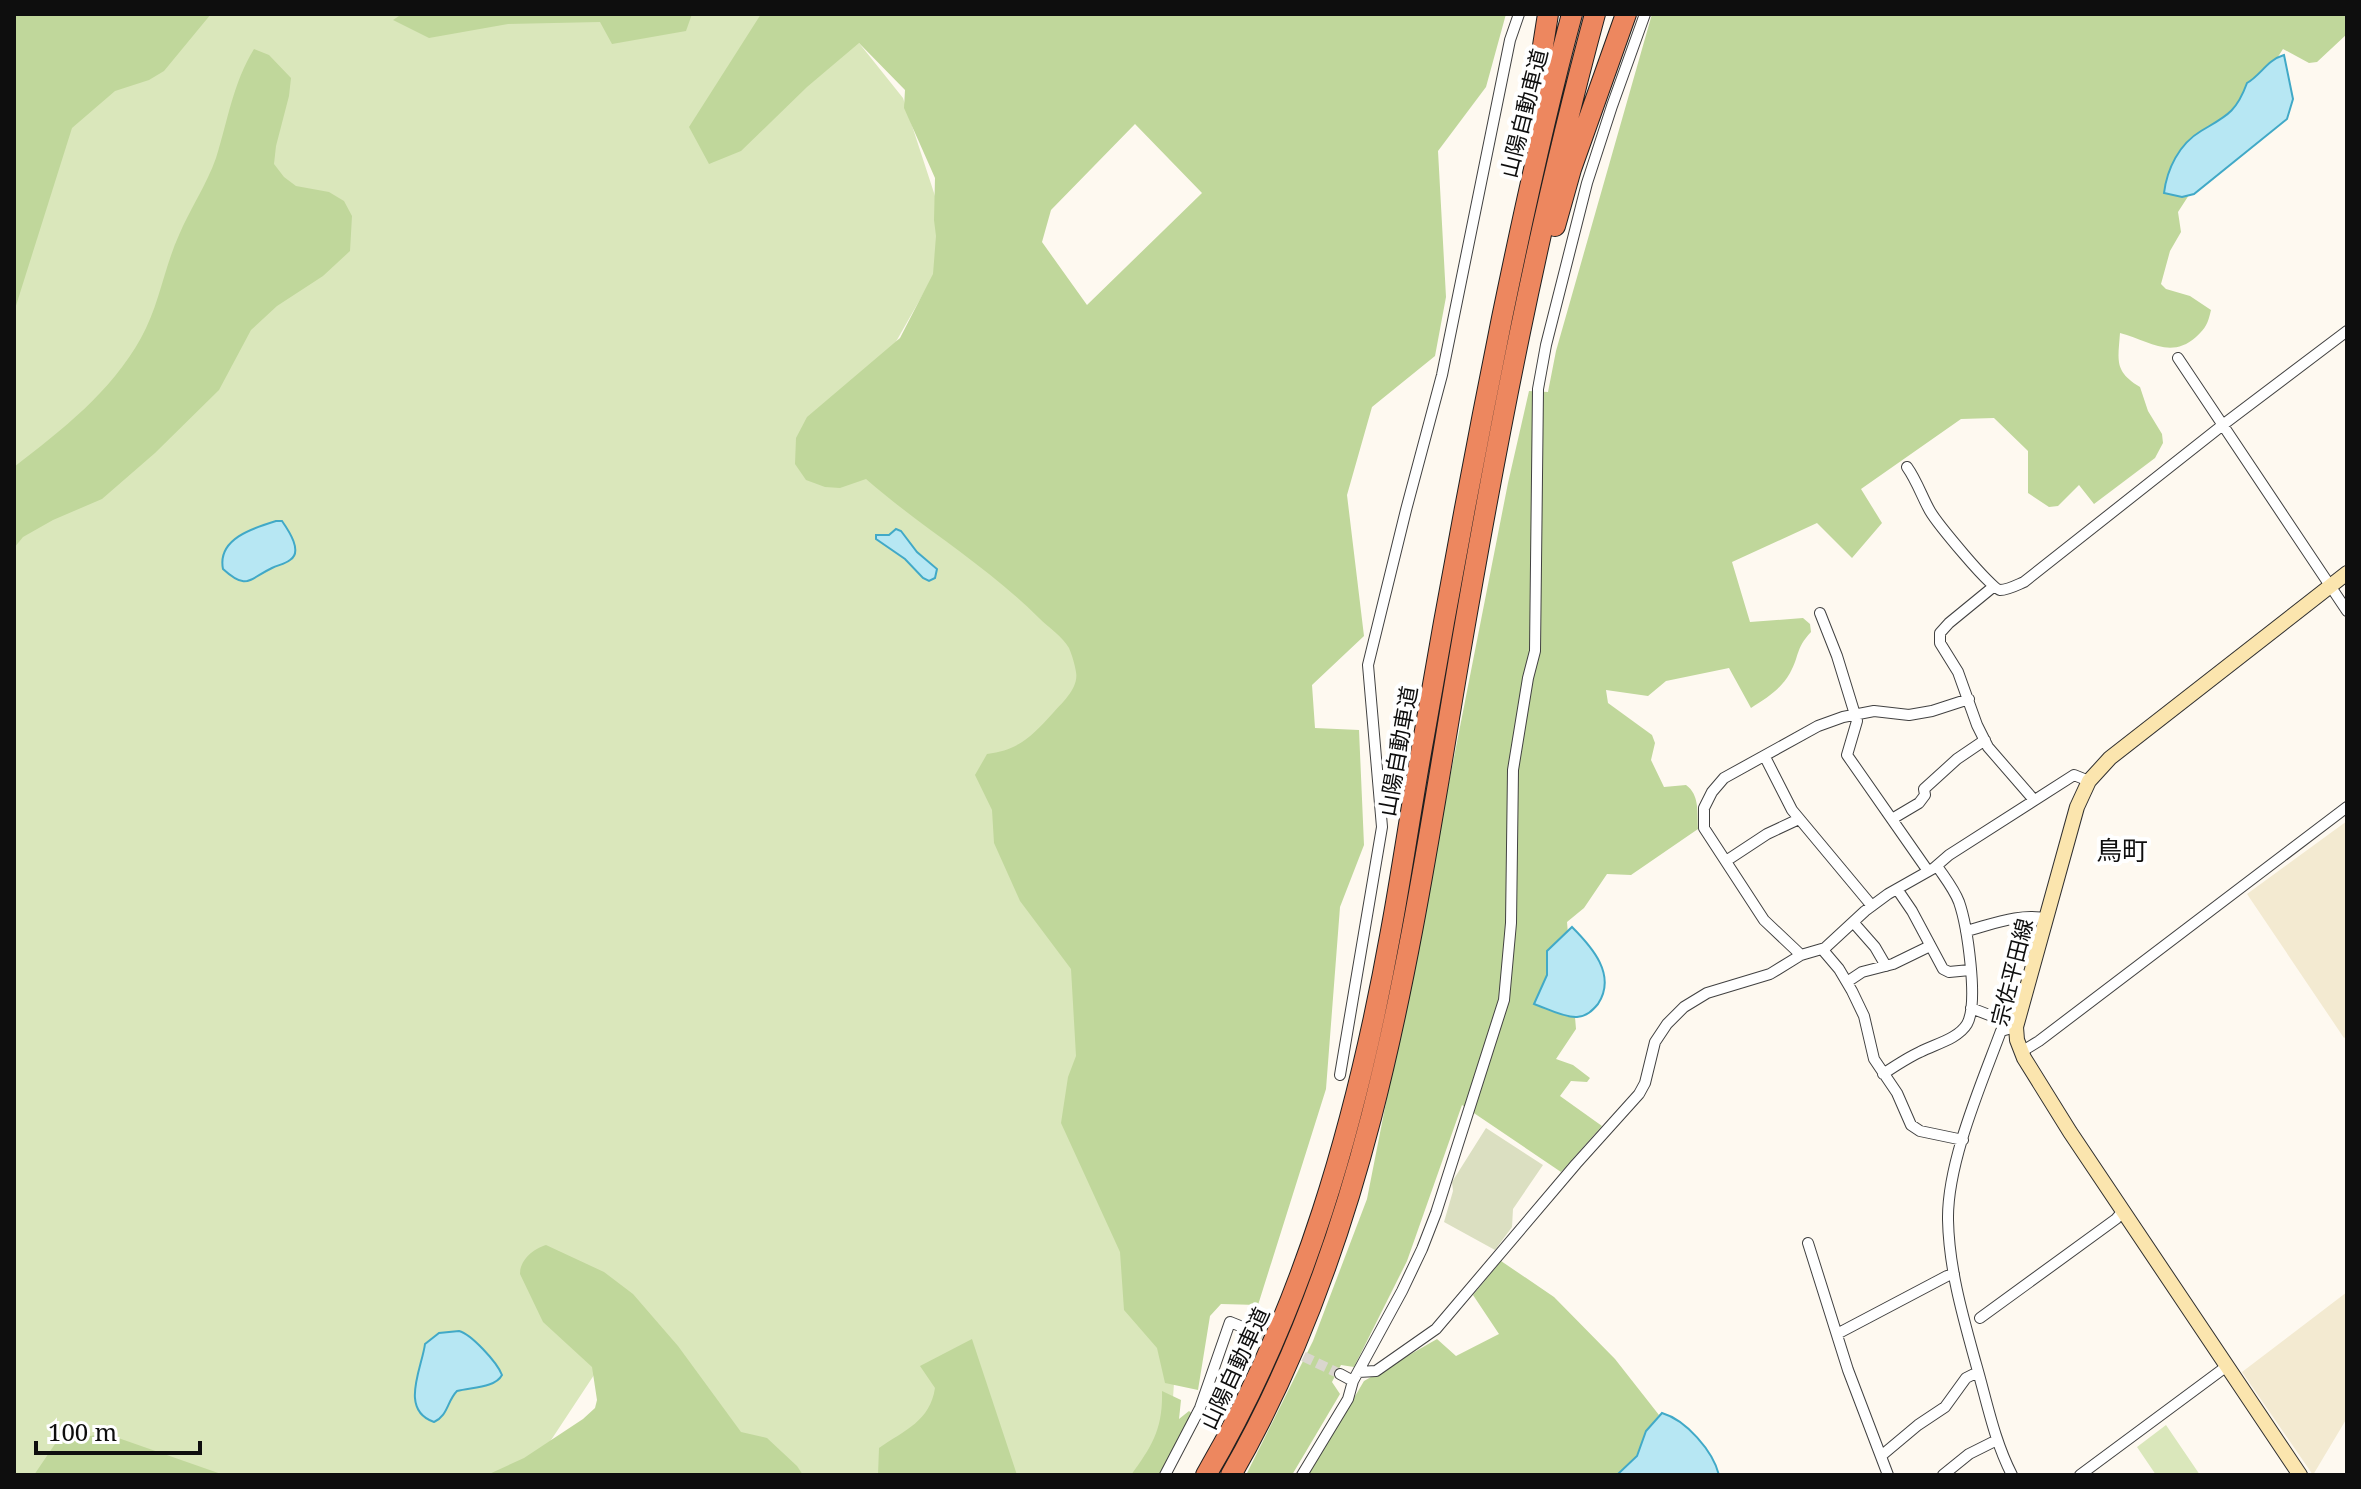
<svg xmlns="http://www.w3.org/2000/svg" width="2361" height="1489" font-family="'Noto Serif','Noto Sans JP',serif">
  <rect width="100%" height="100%" fill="#fef9f0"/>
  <!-- farmland -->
  <path fill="#f3ead1" d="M2347,821V1036L2344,1038L2247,894Z
    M2347,1292V1418L2313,1475L2242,1372Z"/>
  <!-- green -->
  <path fill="#dae7bb" d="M182,14H819L859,43L903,98L951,245L848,426L1089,663L1093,983L1176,1353L1171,1428L1137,1475H770L629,1322L528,1475H14V207L58,111Z
    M2166,1425L2200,1475H2156L2137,1447Z"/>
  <!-- forest -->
  <path fill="#c0d79b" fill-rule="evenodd" d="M14,14H211L164,71L149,80L115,91L72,128L14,312Z
    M402,14H692L686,31L612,44L600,22L508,24L429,38L393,20Z
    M761,14H1506L1486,87L1438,151L1446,297L1435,356L1372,407L1347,495L1364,636L1312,685L1315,728L1359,730L1364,845L1340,907L1326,1089L1258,1305L1221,1304L1210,1316L1198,1390L1165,1383L1157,1348L1124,1310L1120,1252L1061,1123L1068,1077L1076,1056L1071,969L1020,901L994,843L992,810L975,775L987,754C1019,750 1032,736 1053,713C1062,703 1079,688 1076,672C1075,665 1072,655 1069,648C1063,637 1048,627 1039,618C986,565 922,528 866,479L840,488L825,487L806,480L795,464L796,438L807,417L900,338L933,274L936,236L934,220L935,178L904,108L905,90L859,43L807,87L741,151L709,164L689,127ZM1135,124L1202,193L1087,305L1042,242L1051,210Z
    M1652,14H2347V34L2317,62L2309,63L2283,49L2178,212L2181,232L2170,251L2161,284L2166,289L2190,296L2211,310C2208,323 2206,328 2196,337C2170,360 2148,340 2120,333C2118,361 2114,371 2140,387L2148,411L2162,434L2163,443L2155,458L2094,504L2079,485L2058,506L2049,507L2028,493V451L1994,418L1961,419L1861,489L1882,523L1852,558L1817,523L1732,562L1750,622L1803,618L1810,624L1811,632C1795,649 1800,655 1790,673C1780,690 1767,698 1751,708L1729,668L1666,681L1648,696L1606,690L1608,703L1652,735L1655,743L1651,760L1664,787L1686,785C1700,795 1697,813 1698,829L1631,875L1607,874L1584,908L1567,922L1576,1029L1556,1059L1573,1065L1590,1078L1587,1082L1571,1081L1560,1096L1602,1126L1561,1172L1462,1105L1407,1261L1354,1367L1341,1365L1332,1382L1340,1394L1292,1475H1246L1313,1341L1367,1199L1508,483L1529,391L1548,392L1556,351Z
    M254,49L269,55L291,78L289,96L276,146L274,164L284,177L296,186L329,192L344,201L352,216L350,251L323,276L277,306L251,330L219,390L155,453L102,499L53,520L23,537L14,548V467C62,430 111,392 141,338C159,306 164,268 179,235C190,209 207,184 216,158C228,120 233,83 254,49Z
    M546,1245L604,1272L633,1294L678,1346L741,1432L767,1438L797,1466L803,1475H487L524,1458L583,1419L595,1408L597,1400L592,1367L543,1322L520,1274C520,1260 533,1249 546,1245Z
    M1501,1261L1554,1297L1615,1359L1659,1415L1646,1431L1637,1456L1620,1473L1621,1475H1308L1364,1381L1437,1339L1456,1356L1499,1334L1473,1295Z
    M972,1339L1017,1475H878L879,1448C905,1430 930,1421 935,1388L920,1366Z
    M1162,1391L1181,1400L1179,1419L1189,1411L1194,1415L1161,1475H1131C1152,1446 1163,1429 1162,1391Z
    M104,1433L224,1475H34L55,1444Z"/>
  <!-- cemetery -->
  <path fill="#dbdfc1" d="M1486,1128L1543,1165L1513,1209L1512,1227L1495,1250L1444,1222L1453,1191L1452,1182Z"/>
  <!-- water -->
  <path fill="#b7e7f3" stroke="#41a9c7" stroke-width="2" d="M2284,55L2293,99L2287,119L2194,194L2182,197L2164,193C2167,169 2179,144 2201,131C2226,116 2236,113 2247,83C2261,75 2267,60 2284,55Z
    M276,521H282C289,531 303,552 290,560C285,564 278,565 272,568C249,579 247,591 223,569C217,539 253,528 276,521Z
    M896,529L901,531L917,552L937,569L935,578L929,581L923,578L905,559L876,539V535H889Z
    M1572,927C1592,947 1617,975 1598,1004C1592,1011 1587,1016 1577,1017C1564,1018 1546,1008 1534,1004L1547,975V951Z
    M459,1331C471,1334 497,1362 502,1375C495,1388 472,1387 457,1391C447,1401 448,1416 434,1422C399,1410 422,1368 425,1344L439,1333Z
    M1662,1413C1686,1420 1713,1451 1719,1475H1621L1619,1473L1637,1456L1646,1431Z"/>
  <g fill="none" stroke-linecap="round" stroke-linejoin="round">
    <!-- minor-tunnel -->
    <path stroke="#dad6ce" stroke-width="10" stroke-dasharray="10 5" stroke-linecap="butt" d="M1245,1328L1275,1343
      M1290,1350L1340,1374"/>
    <defs>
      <path id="minor" d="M2178,358L2347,611
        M1907,467C1917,481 1922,497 1930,511C1937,523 1991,589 2000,590C2008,590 2017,585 2024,582L2224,424L2347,331
        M1993,587L1949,623L1940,633V643L1958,672L1977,725L1988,747L2034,800
        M1820,613L1837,656L1857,721L1847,755L1928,871
        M1765,757L1792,810L1872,906
        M1892,819L1919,803L1925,795L1924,789L1957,759L1985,740
        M1726,861L1767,834L1799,819
        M1897,889L1912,911L1943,969L1949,972L1970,970
        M1853,922L1875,947L1886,966
        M1966,931C1990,925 2022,912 2047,919
        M1822,949L1839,969L1852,991L1864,1016L1874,1059L1897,1093L1911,1125L1920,1131L1963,1140
        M1801,955L1764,920L1704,828V808L1712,792L1724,778L1818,726L1843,717L1874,711L1909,715L1932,711L1969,699
        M1847,982L1862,972L1893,964L1930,946
        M1971,1008L2002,1020L2010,1028
        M2021,1052L2039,1041L2347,807
        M1883,1074C1895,1066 1907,1058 1920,1052C1935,1044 1958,1039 1967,1024C1979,1003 1967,925 1959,902C1954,889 1945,878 1937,866
        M1340,1075L1382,827L1368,665L1406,510L1442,375L1510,40L1519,14
        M1808,1243L1848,1370L1888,1475
        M1980,1318L2116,1219L2123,1211
        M1837,1334L1947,1276L1954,1274
        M1358,1372L1376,1371L1436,1329L1576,1164L1639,1094L1645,1083L1655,1042L1667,1024L1684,1007L1707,993L1770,974L1801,955L1825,948L1865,911L1888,894L1934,868L1949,855L2074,775L2089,781
        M1340,1374L1353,1381
        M1881,1456L1918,1425L1945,1407L1966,1378L1978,1372
        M1165,1475L1200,1408L1230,1322L1245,1328
        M1302,1475L1348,1399L1353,1381L1402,1291L1422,1249L1436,1213L1504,1000L1511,923L1513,770L1528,678L1535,651L1538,389L1546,345L1587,183L1612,106L1645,14
        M1943,1475L1969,1454L1997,1440
        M2012,1475C1994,1440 1987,1402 1976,1364C1963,1317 1949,1269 1948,1220C1947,1163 1981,1085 2001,1031L2016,1027
        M2080,1475L2227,1366"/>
      <path id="secondary" d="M2300,1475L2070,1132L2024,1058L2017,1040L2016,1027L2077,807L2089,781L2110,758L2347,573"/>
      <path id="motorway" d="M1528,141L1548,14
        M1555,226L1571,169L1626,14
        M1206,1475C1304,1308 1357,1120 1391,931C1403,866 1412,801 1424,736C1448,596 1474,457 1502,318C1523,216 1545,114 1572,14
        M1231,1475C1375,1225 1412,933 1460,653C1497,438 1538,225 1595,14"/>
    </defs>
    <!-- minor casing -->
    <use href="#minor" stroke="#414141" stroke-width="12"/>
    <!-- secondary casing -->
    <use href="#secondary" stroke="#303030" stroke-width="16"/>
    <!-- motorway casing -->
    <use href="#motorway" stroke="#1f1f1f" stroke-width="22"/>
    <!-- minor -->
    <use href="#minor" stroke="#fff" stroke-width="10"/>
    <!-- secondary -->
    <use href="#secondary" stroke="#fbe5ae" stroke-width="14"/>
    <!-- motorway -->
    <use href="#motorway" stroke="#ed875f" stroke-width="20"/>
  </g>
  <g text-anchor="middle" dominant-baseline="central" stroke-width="8" stroke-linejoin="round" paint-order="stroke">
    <!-- street labels -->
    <g font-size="22" fill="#0e0e0e" stroke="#fff">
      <text transform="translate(1523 113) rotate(-76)">山陽自動車道</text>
      <text transform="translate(1397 751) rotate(-80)">山陽自動車道</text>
      <text transform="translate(2011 972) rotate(-76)">宗佐平田線</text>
      <text transform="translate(1234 1368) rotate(-65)">山陽自動車道</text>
    </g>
    <!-- quarter labels -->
    <g font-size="26" fill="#0e0e0e" stroke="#fff">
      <text x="2122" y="850">鳥町</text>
    </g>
  </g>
  <!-- border -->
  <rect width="2361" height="1489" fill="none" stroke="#0e0e0e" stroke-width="32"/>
  <!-- scale -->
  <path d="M36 1441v12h164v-12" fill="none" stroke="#0e0e0e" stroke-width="4"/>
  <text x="48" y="1441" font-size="24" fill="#0e0e0e" stroke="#ffffff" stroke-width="6" paint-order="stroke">100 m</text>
</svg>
